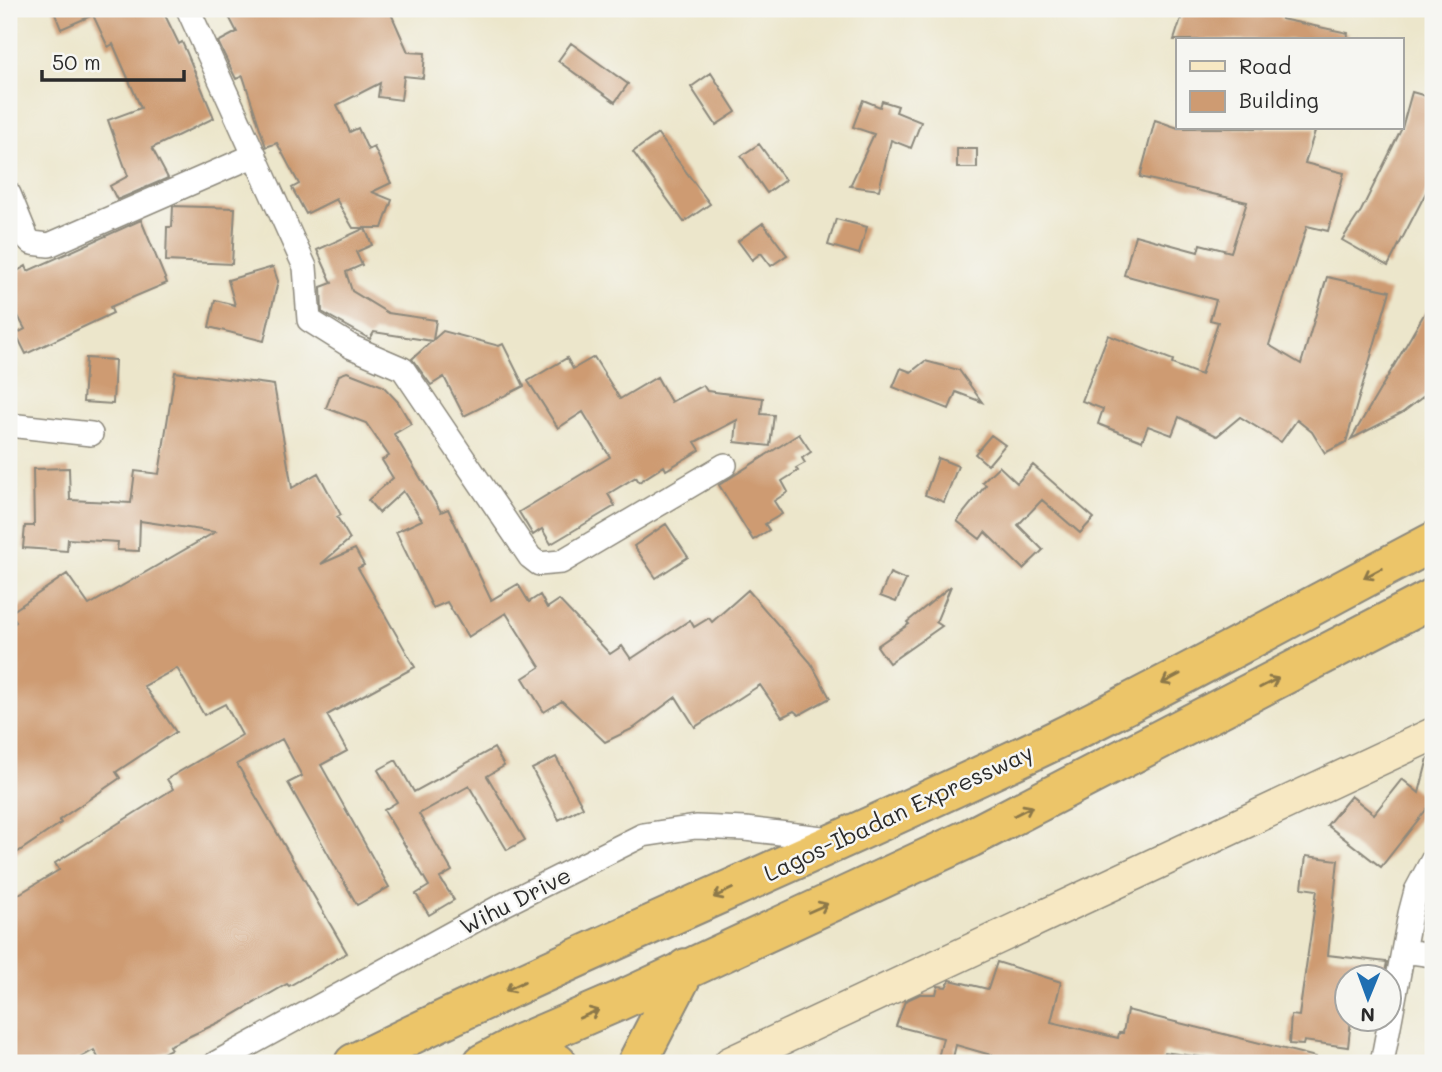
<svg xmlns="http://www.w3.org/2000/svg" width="1442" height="1072" font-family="Mali,sans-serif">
  <rect width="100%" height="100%" fill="#f6f6f2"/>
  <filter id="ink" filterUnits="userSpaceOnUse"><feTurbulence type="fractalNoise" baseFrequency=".0143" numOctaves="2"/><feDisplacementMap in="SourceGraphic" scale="14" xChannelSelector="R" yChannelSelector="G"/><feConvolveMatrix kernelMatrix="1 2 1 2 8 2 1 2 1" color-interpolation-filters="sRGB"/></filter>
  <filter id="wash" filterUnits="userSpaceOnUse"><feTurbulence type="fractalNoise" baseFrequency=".00686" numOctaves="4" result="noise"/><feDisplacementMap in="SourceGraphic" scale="28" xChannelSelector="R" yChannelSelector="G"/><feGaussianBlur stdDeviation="1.57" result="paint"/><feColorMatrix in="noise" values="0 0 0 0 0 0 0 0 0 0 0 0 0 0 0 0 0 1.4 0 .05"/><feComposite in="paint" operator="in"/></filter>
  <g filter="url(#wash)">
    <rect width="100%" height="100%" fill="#ece6cb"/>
    <g id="blocks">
      <!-- building -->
      <path fill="#ce9b72" d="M53,9H162L179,44L182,42L187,53L214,118L152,148L168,178L117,200L110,186L128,176L108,120L141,108L113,44L108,47L93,15L61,29Z
        M225,9H389L408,52L425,53L423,78L404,76L401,100L378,97L380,83L337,105L350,132L358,128L368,150L374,147L391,183L372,192L392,200L382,228H353L336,199L306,214L292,188L299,184L277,143L266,147L243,76L236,79L218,42L237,32Z
        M1184,9H1256L1282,16L1281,19L1348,33L1347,40H1174Z
        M571,43L628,84L615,102L558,61Z
        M711,73L736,112L716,125L691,87Z
        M1412,92L1433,98V179L1388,266L1342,240L1361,211L1402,128Z
        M863,100L880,107L882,101L898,106L896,112L921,122L911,148L891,140L879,190L850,186L874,134L853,127Z
        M1155,120L1178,128H1316L1305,163L1344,173L1328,231L1307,226L1269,345L1301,364L1327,277L1390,291L1346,442L1325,453L1312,432L1297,420L1281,442L1240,417L1217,436L1179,417L1172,435L1148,426L1142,441L1098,424L1103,409L1082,401L1108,335L1173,360L1172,364L1201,375L1218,322L1210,320L1216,300L1124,275L1135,235L1198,252L1200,244L1231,252L1247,202L1140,177Z
        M658,134L710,204L684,222L633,152Z
        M759,144L785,180L767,193L741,156Z
        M957,149H977V168H957Z
        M173,206L235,208L232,264L166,261L167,227H172Z
        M836,219L867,227L859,254L828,245Z
        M141,220L167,283L110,307L113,313L26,354L16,334L25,329L9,299V276L26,266L28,271Z
        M763,223L787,255L771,266L761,253L752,260L738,241Z
        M365,228L372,245L356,252L362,265L346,272L352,291L388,313L436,320L433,340L443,331L499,346L503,344L524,386L464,416L444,377L431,385L412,359L432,341L374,332L370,339L322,312L321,287L332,283L317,250Z
        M273,267L278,281L264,341L209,327L215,300L235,305L228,280Z
        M1433,299V389L1402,413L1351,439Z
        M594,357L620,399L657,377L671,402L703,385L707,391L763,398L761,414L774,415L770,446L735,442L737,420L695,442L700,450L666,470L664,466L639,482L636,477L608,494L615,506L551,544L542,529L533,535L519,512L610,457L583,412L558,428L528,381L567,358L573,369Z
        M86,358L115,360L113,404L83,402Z
        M925,361L959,370L982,402L956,392L949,409L893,387L901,368L911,372Z
        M175,372L274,385L292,488L318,473L341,515L337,517L350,539L321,564L355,549L364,565L358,568L415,667L327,715L347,751L321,765L389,887L357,905L288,783L302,776L282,739L237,764L347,953L289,986L287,984L228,1018L169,1046L171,1049L144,1063H101L94,1050L71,1063H9V900L59,870L55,863L173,789L167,779L242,735L225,704L204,715L177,668L144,686L176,732L116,772L120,778L59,820L61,823L9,858V627L16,622L10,613L67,574L89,605L215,532L140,521L139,551L117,550L118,542L68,539L67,551L23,548L25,526H34L33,469L69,468L70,500L131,503L135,471L159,474Z
        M347,372L383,386L398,402L411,424L394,434L441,512L448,509L491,600L518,584L529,602L540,595L547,608L559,600L610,654L622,646L631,659L690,620L694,627L709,618L712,622L748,590L811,663L830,698L799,715L794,711L782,717L760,685L695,727L676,697L634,728L605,742L562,701L544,712L523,678L540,667L506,613L468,637L447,602L433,608L396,532L422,520L403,491L379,513L368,500L393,478L382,460L389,456L366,423L326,408L339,375Z
        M799,434L811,452L802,458L805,463L796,468L798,471L782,481L788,492L774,501L782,514L765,524L769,530L753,540L719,485Z
        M991,435L1005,445L988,465L975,454Z
        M938,458L958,466L944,502L925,495Z
        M1033,465L1094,518L1080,533L1042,500L1018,525L1043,550L1023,569L985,532L980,539L957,521L986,485L982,482L999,466L1017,483Z
        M666,524L688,557L656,578L634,546Z
        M890,573L906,580L896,602L880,596Z
        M951,586L936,622L942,626L889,663L877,646L909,624L907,622Z
        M494,748L504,766L487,776L525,840L507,850L469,786L419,814L452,871L440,878L454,900L429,915L416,894L429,886L384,810L397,802L378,770L396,760L414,792Z
        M556,757L583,807L559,820L532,769Z
        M1428,758L1433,759V801L1381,867L1327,825L1351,796L1374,814L1402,779L1419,793Z
        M1306,856L1338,860L1328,955L1387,962L1384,977H1348V1019H1351L1348,1047L1304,1041L1303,1045L1289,1044L1291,1015L1299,1016L1317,890L1302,888Z
        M997,962L1061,982L1051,1022L1118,1038L1119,1033H1123L1127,1010L1316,1057V1063H1223L1224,1060L1164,1052L1161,1063H1019L956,1045L952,1062L938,1058L943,1038L896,1026L905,1001L920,994H936L938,986L946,987L950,980L988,989Z"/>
    </g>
  </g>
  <g filter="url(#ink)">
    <use href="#blocks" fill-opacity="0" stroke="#8c887b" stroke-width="2"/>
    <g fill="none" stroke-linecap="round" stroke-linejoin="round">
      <defs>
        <path id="minor" d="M188,9L305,267L309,320L352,347L403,369L530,557L539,564L561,562L725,465
          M9,194L27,238L32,243L49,245L255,155
          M9,425L91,434
          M1404,951L1433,955
          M216,1063L501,906L643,835L696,827L745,829L831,839
          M1382,1063L1410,914L1416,891L1433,859"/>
        <path id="secondary" d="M730,1063L1433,734"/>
        <path id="motorway" d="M519,1044L557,1063
          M354,1063C586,948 827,851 1060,738C1186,676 1309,607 1433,542
          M483,1063L519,1044L619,1001L970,838L1433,598
          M637,1063L686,968"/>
      </defs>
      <!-- minor casing -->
      <use href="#minor" stroke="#8c887b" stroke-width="26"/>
      <!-- secondary casing -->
      <use href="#secondary" stroke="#8c887b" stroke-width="35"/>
      <!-- motorway casing -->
      <use href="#motorway" stroke="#8c887b" stroke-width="42"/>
      <!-- minor -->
      <use href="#minor" stroke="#fff" stroke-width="23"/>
      <!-- secondary -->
      <use href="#secondary" stroke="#f7e8c3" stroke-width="32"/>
      <!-- motorway -->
      <use href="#motorway" stroke="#ecc569" stroke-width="38"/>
    </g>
    <!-- one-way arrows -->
    <defs><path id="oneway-shaft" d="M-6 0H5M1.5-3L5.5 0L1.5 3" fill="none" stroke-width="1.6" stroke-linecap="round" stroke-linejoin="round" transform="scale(1.75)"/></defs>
    <g stroke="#8c784a">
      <use href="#oneway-shaft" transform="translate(1373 573) rotate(152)"/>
      <use href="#oneway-shaft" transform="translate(1171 679) rotate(152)"/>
      <use href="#oneway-shaft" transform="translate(1269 683) rotate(-27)"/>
      <use href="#oneway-shaft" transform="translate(1023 811) rotate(-27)"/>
      <use href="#oneway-shaft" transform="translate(723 893) rotate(155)"/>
      <use href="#oneway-shaft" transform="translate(818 908) rotate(-24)"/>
      <use href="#oneway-shaft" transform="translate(515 986) rotate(154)"/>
      <use href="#oneway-shaft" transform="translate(589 1014) rotate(-23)"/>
    </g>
  </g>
  <g text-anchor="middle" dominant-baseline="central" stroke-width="5" stroke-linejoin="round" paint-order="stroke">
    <!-- street labels -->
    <g font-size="23" fill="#2b2b2b" stroke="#f6f6f2">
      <text transform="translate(898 812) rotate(-25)">Lagos-Ibadan Expressway</text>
      <text transform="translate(515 900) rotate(-27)">Wihu Drive</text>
    </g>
  </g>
  <!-- margin -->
  <rect width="1442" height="1072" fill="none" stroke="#f6f6f2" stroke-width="35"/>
  <!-- legend -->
  <rect x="1176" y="38" width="228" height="91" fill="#f6f6f2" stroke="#a5a5a2" stroke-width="2"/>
  <rect x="1190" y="61" width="35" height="10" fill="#f7e8c3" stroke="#a5a5a2" stroke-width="2"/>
  <text x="1239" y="74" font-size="21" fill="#2b2b2b">Road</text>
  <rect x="1190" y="91" width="35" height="21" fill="#ce9b72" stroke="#a5a5a2" stroke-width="2"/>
  <text x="1239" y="108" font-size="21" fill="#2b2b2b">Building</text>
  <!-- north arrow -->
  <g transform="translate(1368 998) rotate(181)"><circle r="33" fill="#f6f6f2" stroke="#a5a5a2" stroke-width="2"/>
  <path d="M0-5L12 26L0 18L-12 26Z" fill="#1f6fb2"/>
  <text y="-10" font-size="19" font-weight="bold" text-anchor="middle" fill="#2b2b2b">N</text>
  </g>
  <!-- scale -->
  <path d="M42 70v10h142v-10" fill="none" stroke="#2b2b2b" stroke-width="3.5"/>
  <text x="52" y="70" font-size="21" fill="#2b2b2b" stroke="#f6f6f2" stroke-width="5" paint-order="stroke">50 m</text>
</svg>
